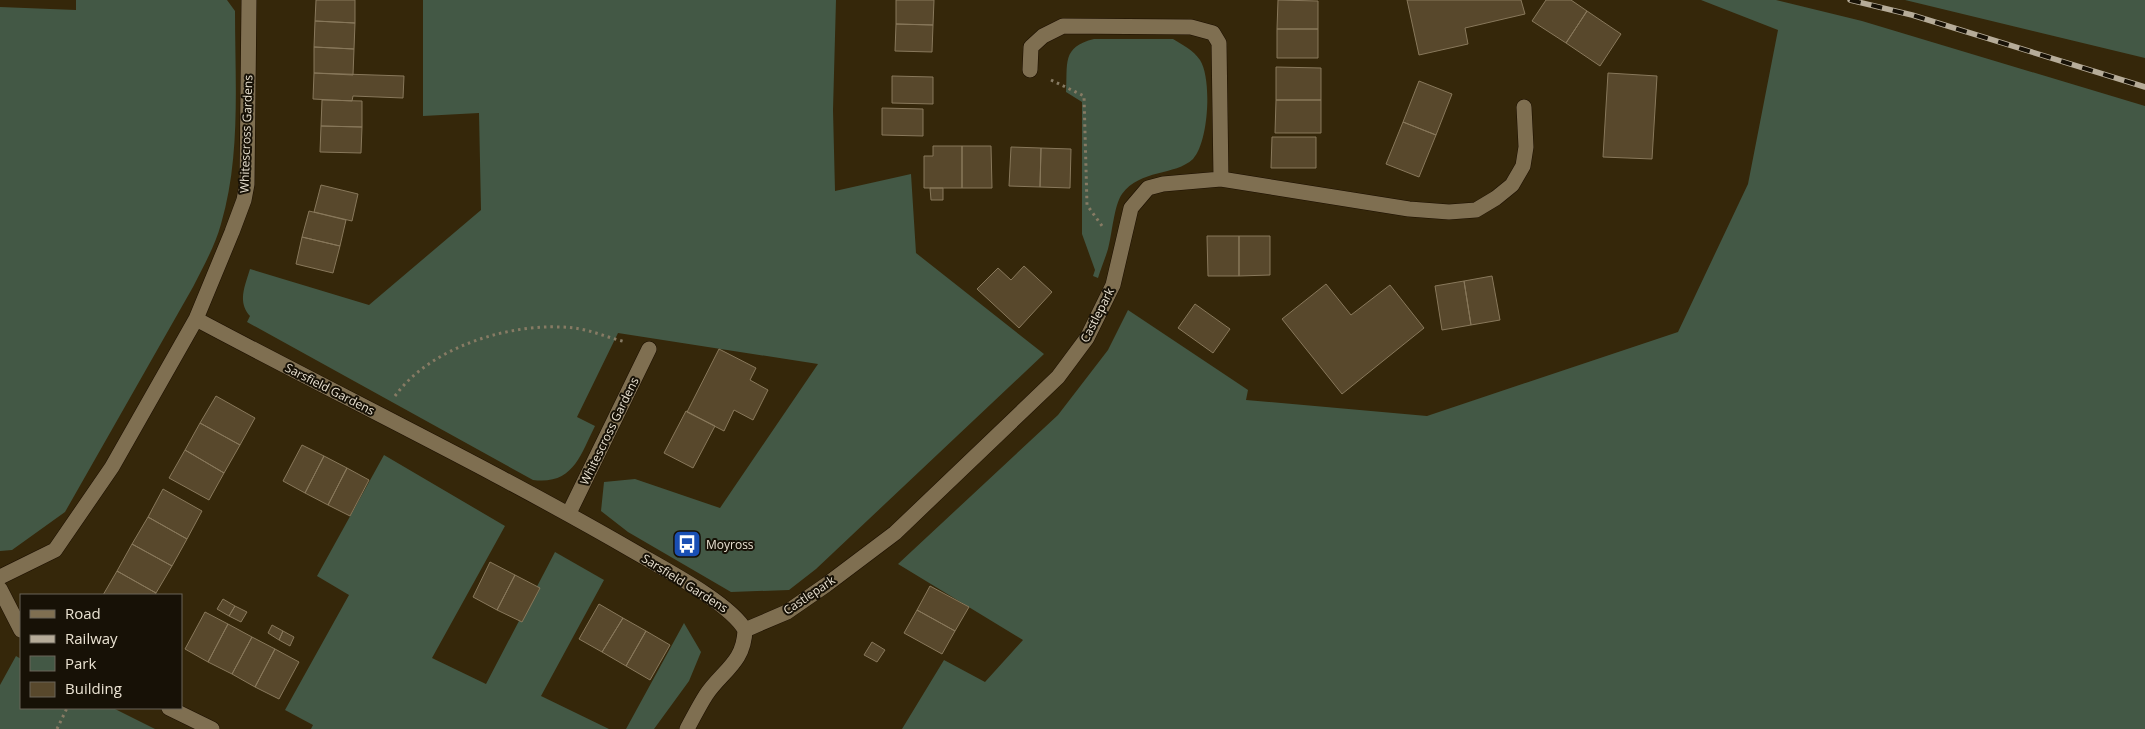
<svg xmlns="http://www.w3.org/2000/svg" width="2145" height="729" font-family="'Open Sans',sans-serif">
  <rect width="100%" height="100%" fill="#35270a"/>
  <!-- green -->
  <path fill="#435845" d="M76,0H227L235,11C235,82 241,156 221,224C215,246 203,267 193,287L65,512L12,550L0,551V7L76,10Z
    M423,0H836L833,110L835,191L911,174L916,253L1044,354L816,569L789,590L731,592L628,532L601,511L604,482L635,479L720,508L818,364L618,333L577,417L595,426C580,456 573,485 533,480L247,322L250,316C237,302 245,286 250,269L369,305L481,210L479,113L423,116Z
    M1701,0H1776L1862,21L2145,106V729H902L944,660L985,682L1023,640L898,564L1058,415L1108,350L1128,310L1248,390L1246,400L1427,416L1678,332L1748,184L1778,30Z
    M1905,0H2145V58Z
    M1094,39H1173C1183,45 1193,50 1200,60C1212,78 1209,142 1193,159C1175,176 1140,169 1122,194C1114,205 1112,235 1108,249C1105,259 1101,268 1098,278L1093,276L1095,270L1082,234V102L1066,92C1068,64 1061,47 1094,39Z
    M384,455L505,526L432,658L486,684L555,552L604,580L541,696L609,729H311L313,725L285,710L349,595L317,576Z
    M684,623L701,652L689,681L654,729H626Z
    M16,656L21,659V708H113L155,729H0V685Z"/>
  <!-- building -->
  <path fill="#58482c" stroke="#88785b" d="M316,0H355V23L315,21Z
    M896,0H934L933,25L896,24Z
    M1278,0L1318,1V29H1277Z
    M1407,0H1521L1525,14L1465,28L1468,44L1419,55Z
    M1546,0H1571L1587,11L1566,43L1532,21Z
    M1587,11L1621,34L1600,66L1566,43Z
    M315,21L355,23L354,49L314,47Z
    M896,24L933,25L932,52L895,51Z
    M1277,29H1318V58H1277Z
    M314,47L354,49L353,75L314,73Z
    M1276,67L1321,68V100H1276Z
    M314,73L404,76L403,98L353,96L352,101L313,99Z
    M1608,73L1657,76L1652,159L1603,157Z
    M892,76L933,77V104L892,103Z
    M1419,81L1452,94L1436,135L1403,122Z
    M322,100L362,101V127L321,126Z
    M1276,100H1321V133H1275Z
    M882,108L923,109V136L882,135Z
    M1403,122L1436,135L1419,177L1386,164Z
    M321,126L362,127L361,153L320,152Z
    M1272,137H1316V168H1271Z
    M933,146H962V188H924V156H933Z
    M962,146H991L992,188H962Z
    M1011,147L1041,148L1040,187L1009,186Z
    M1041,148L1071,149L1070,188L1040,187Z
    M321,185L358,194L352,221L314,212Z
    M930,188H943V200H931Z
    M309,211L346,220L340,246L302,237Z
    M1207,236H1239V276H1208Z
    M1239,236H1270V275L1239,276Z
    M302,237L340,246L333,273L296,264Z
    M1024,266L1052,292L1019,328L977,289L998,268L1011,280Z
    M1492,276L1500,320L1471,325L1464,281Z
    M1464,281L1471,325L1442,330L1435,286Z
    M1326,284L1351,315L1390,285L1424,328L1342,394L1282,319Z
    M1195,304L1230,329L1213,353L1178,328Z
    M719,349L756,368L750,380L768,390L753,420L734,410L724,431L687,412Z
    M216,396L255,418L240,445L200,423Z
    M686,411L715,426L693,468L664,453Z
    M200,423L240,445L224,473L185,450Z
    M302,445L324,456L305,493L283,481Z
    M185,450L224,473L209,500L169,478Z
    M324,456L347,468L328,505L305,493Z
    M347,468L369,480L350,516L328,505Z
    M163,489L202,511L187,539L148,517Z
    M148,517L187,539L172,566L132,544Z
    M132,544L172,566L156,593L117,571Z
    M490,562L515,575L497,610L473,597Z
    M117,571L156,593L155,595H103Z
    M515,575L540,588L522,622L497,610Z
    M930,586L969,607L955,631L917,610Z
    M223,599L235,606L229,616L217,609Z
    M599,604L623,618L602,652L579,639Z
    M235,606L247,612L241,622L229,616Z
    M917,610L955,631L942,654L904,633Z
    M205,612L228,624L208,662L185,649Z
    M623,618L646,631L626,666L602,652Z
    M228,624L252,637L232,674L208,662Z
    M272,625L283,631L279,640L268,633Z
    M283,631L294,637L290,646L279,640Z
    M646,631L670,645L650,680L626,666Z
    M252,637L275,649L255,687L232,674Z
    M872,642L885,650L877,662L864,655Z
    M275,649L299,662L279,699L255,687Z"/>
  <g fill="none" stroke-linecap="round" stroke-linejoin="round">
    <defs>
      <path id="street" d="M1030,70L1031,47L1043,36L1063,26L1191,27L1213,33L1219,43L1221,179
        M196,319C342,397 492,469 635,552C664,569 730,603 745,630
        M569,513L649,349
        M0,577L55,550L112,467L196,319L232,232L244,200L247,184L249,0
        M0,589L21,630
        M745,630L787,612L826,585L895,533L1058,377L1087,338L1113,285L1131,208L1148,188L1163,184L1221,179L1409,209L1449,212L1476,210L1496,198L1512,185L1523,166L1526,147L1524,107
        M169,708L212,729
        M687,729C693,718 699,706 706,695C722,671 744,663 745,630"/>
    </defs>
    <!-- street casing -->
    <use href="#street" stroke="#1c0f00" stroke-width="16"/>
    <!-- path -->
    <path stroke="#877b64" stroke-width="3" stroke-dasharray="2.5 4" stroke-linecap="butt" d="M1051,80L1084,96L1087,205L1102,226
      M395,396C431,346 514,321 574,328C591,330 609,338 626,342
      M57,729L67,708"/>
    <!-- street -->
    <use href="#street" stroke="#7f6f51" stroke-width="15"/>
    <defs>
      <path id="rail" d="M1850,0L1912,15L2145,87"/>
    </defs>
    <!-- rail casing -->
    <use href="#rail" stroke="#b6ac99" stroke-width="5.5"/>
    <!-- rail -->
    <use href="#rail" stroke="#171106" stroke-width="4" stroke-dasharray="11" stroke-linecap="butt"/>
  </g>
  <!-- icons -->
  <defs>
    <symbol id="bus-square" viewBox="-11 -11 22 22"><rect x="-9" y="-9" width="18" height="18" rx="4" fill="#1a4fb4" stroke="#171106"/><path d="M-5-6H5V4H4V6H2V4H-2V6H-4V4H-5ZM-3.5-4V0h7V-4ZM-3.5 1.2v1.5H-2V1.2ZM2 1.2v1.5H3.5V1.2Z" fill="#fff"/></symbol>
  </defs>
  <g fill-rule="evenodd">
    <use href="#bus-square" x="671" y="528" width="32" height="32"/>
  </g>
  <g text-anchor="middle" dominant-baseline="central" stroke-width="4" stroke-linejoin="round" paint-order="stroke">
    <!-- street labels -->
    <g font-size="12" fill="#eae2d2" stroke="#171106">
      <text transform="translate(246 134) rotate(-88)">Whitescross Gardens</text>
      <text transform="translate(1097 315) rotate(-63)">Castlepark</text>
      <text transform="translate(330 389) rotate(27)">Sarsfield Gardens</text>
      <text transform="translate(609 431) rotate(-64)">Whitescross Gardens</text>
      <text transform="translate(685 583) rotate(32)">Sarsfield Gardens</text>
      <text transform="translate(809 595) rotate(-34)">Castlepark</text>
    </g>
    <!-- poi labels -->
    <g font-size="12" fill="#eae2d2" stroke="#171106" text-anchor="start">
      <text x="706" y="544">Moyross</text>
    </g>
  </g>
  <!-- legend -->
  <rect x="20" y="594" width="162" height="115" fill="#171106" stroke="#6b6558"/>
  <rect x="30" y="610" width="25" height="8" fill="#7f6f51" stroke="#6b6558"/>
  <text x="65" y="619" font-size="15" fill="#eae2d2">Road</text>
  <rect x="30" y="635" width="25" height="8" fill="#b6ac99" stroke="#6b6558"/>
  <text x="65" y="644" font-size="15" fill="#eae2d2">Railway</text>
  <rect x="30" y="656" width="25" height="15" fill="#435845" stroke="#6b6558"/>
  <text x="65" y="669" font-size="15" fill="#eae2d2">Park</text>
  <rect x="30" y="682" width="25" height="15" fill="#58482c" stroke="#6b6558"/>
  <text x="65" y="694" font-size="15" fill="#eae2d2">Building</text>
</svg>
